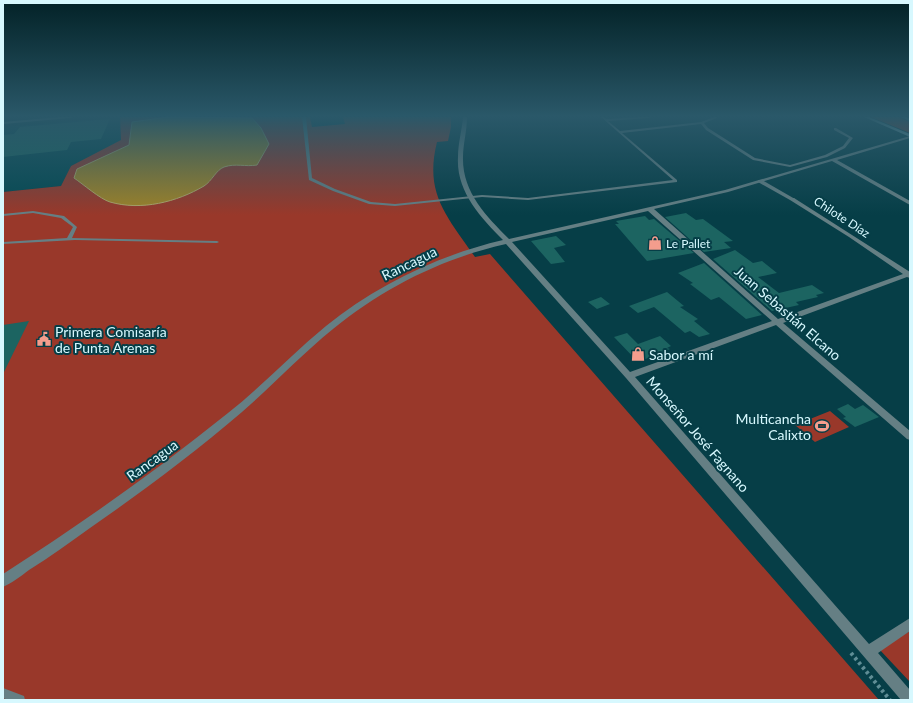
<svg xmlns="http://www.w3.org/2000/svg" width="913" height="703" font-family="Lato,sans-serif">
  <rect width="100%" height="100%" fill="#063e47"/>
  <!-- built -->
  <path fill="#044952" d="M120,117L121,143L71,166L61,186L3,192V127Z"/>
  <!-- green -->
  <path fill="#99382a" d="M120,117H310L312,127L345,124L343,117H451V127L448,141L437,142C424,194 447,216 475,257L490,254L879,700H3V192L61,186L71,166L121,140Z
    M871,117H899L910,122V133Z
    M830,411L849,427L815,442L795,425Z
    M910,631V682L879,649Z"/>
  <!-- water -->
  <path fill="#9e8228" stroke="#afa568" d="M168,117L252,118L261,128L269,144L257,165C245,167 236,163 224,167C216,170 212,181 204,186C177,202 141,211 110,202C100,199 83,184 74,178L77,169L129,145L132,122Z"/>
  <!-- building -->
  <path fill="#1c6461" d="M110,119L101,139L71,142L67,150L3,157V135L14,134L20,127Z
    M686,213L696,220L703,219L733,241L724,242L731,248L704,252L665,217Z
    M645,216L649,220L654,219L694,253L647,261L615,224H619L616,221Z
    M556,236L566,245L554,248L565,262L551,264L531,241Z
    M735,250L753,263L762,261L777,273L758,277L779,293L812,285L824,293L816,295L818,297L796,302L799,305L772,311L713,259Z
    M704,263L762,315L746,319L719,297L711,300L690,284L693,283L678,273Z
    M667,292L684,306L680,307L698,319L694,321L710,334L699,337L690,331L685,333L654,307L638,313L629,306Z
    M601,297L610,304L597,309L588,302Z
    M29,321L3,374V325Z
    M627,333L638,344L660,336L671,346L667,348L670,349L638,362L614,337Z
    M848,404L855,409L863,405L879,417L855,427L843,418L846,417L837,409Z"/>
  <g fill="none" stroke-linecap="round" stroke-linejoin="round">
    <!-- path -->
    <path stroke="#5f8d95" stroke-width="4" stroke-dasharray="3 3" stroke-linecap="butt" d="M851,653L890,700"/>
    <!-- service -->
    <path fill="#657f84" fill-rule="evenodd" d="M302,117H306L312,178L335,189L371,202L395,204L482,195L528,198L673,180L601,117H604L606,119L639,117H651L649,118L608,121L620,131L701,122L714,117H717V118L704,123L708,128L755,158L790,165L825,155L843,146L849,138L834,130V128H836L853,138L845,148L827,157L790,167L753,160L706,130L701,124L622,133L677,180V182L528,200L482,197L395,206L369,204L333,191L309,180Z
      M33,211L64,216L77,227L72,238L217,241L219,242L217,243L75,240L3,244V242L67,238L73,227L61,218L33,213L3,216V214Z
      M3,688L24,696L25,700H8L3,698Z"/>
    <!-- pedestrian -->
    <path fill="#657f84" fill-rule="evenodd" d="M758,180H762L795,199L790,200L758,182Z"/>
    <!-- minor -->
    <path fill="#657f84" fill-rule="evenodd" d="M463,117H467C467,131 463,144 463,157C462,192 486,216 509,239L725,190L910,136V138L837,160L910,201V205L832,161L728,192L654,209L778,319L903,274L849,237L790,200V198H794L910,272V278L907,277L783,323L910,431V440L907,439L776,325L635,377L869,644L910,618V631L878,653L910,690V700H901L626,378L506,244C443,258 383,288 333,329C301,355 273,385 242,412C194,453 142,492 90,528C70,542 50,557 29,570C21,576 12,583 3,587V574C81,524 156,471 228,413C262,386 292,354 326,326C377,285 439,255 503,240C480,217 456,191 458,157C458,143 462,130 463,117ZM648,211L772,321L630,372L512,242Z"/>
    <!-- tertiary -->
    <path fill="#657f84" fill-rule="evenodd" d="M59,117H72L70,118L3,124V122Z"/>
    <!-- secondary -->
    <path fill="#7ea8b0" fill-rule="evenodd" d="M864,117H869L910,134V137Z
      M901,117H906L910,118V121Z"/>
  </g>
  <!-- sky -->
  <linearGradient id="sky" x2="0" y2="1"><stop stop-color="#032227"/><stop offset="0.54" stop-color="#2a5869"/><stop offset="1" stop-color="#2a5869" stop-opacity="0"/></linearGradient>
  <rect width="913" height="215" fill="url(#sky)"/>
  <!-- icons -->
  <defs>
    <symbol id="shop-bare" viewBox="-9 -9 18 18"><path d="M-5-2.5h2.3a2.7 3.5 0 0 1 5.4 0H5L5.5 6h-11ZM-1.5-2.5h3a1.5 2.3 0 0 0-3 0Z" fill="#f49d8d" stroke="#063e47" stroke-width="2.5" paint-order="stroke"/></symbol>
    <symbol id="civic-bare" viewBox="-9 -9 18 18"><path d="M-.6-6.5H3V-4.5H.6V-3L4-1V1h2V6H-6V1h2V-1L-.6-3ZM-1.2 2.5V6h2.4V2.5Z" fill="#f49d8d" stroke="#063e47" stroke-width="2.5" paint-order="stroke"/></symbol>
    <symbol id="stadium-bare" viewBox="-9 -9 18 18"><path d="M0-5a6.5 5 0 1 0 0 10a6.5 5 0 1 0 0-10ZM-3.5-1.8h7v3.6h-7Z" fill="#f49d8d" stroke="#063e47" stroke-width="2.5" paint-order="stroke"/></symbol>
  </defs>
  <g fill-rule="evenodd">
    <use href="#shop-bare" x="645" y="233" width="20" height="20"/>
    <use href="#civic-bare" x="34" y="329" width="20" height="20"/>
    <use href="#shop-bare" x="628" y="344" width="20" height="20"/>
    <use href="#stadium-bare" x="812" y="416" width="20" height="20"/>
  </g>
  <g text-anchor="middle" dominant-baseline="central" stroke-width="4" stroke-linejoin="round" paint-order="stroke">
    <!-- far-street labels -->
    <g font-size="12" fill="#d7f8fe" stroke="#063e47">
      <text transform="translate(842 217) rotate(33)">Chilote Díaz</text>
    </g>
    <!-- far-poi labels -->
    <g font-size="12" fill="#d7f8fe" stroke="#063e47" text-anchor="start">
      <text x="666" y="243">Le Pallet</text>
    </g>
    <!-- street labels -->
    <g font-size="14" fill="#d7f8fe" stroke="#063e47">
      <text transform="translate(409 263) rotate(-26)">Rancagua</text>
      <text transform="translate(788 313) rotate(41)">Juan Sebastián Elcano</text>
      <text transform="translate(698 434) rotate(49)">Monseñor José Fagnano</text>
      <text transform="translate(152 460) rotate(-36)">Rancagua</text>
    </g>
    <!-- poi labels -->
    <g font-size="14" fill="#d7f8fe" stroke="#063e47" text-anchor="start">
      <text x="55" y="331">Primera Comisaría<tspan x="55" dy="16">de Punta Arenas</tspan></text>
      <text x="649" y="354">Sabor a mí</text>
      <text x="811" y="418" text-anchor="end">Multicancha<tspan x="811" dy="16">Calixto</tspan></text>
    </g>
  </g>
  <!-- border -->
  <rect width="913" height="703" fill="none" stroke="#d7f8fe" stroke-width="8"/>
</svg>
